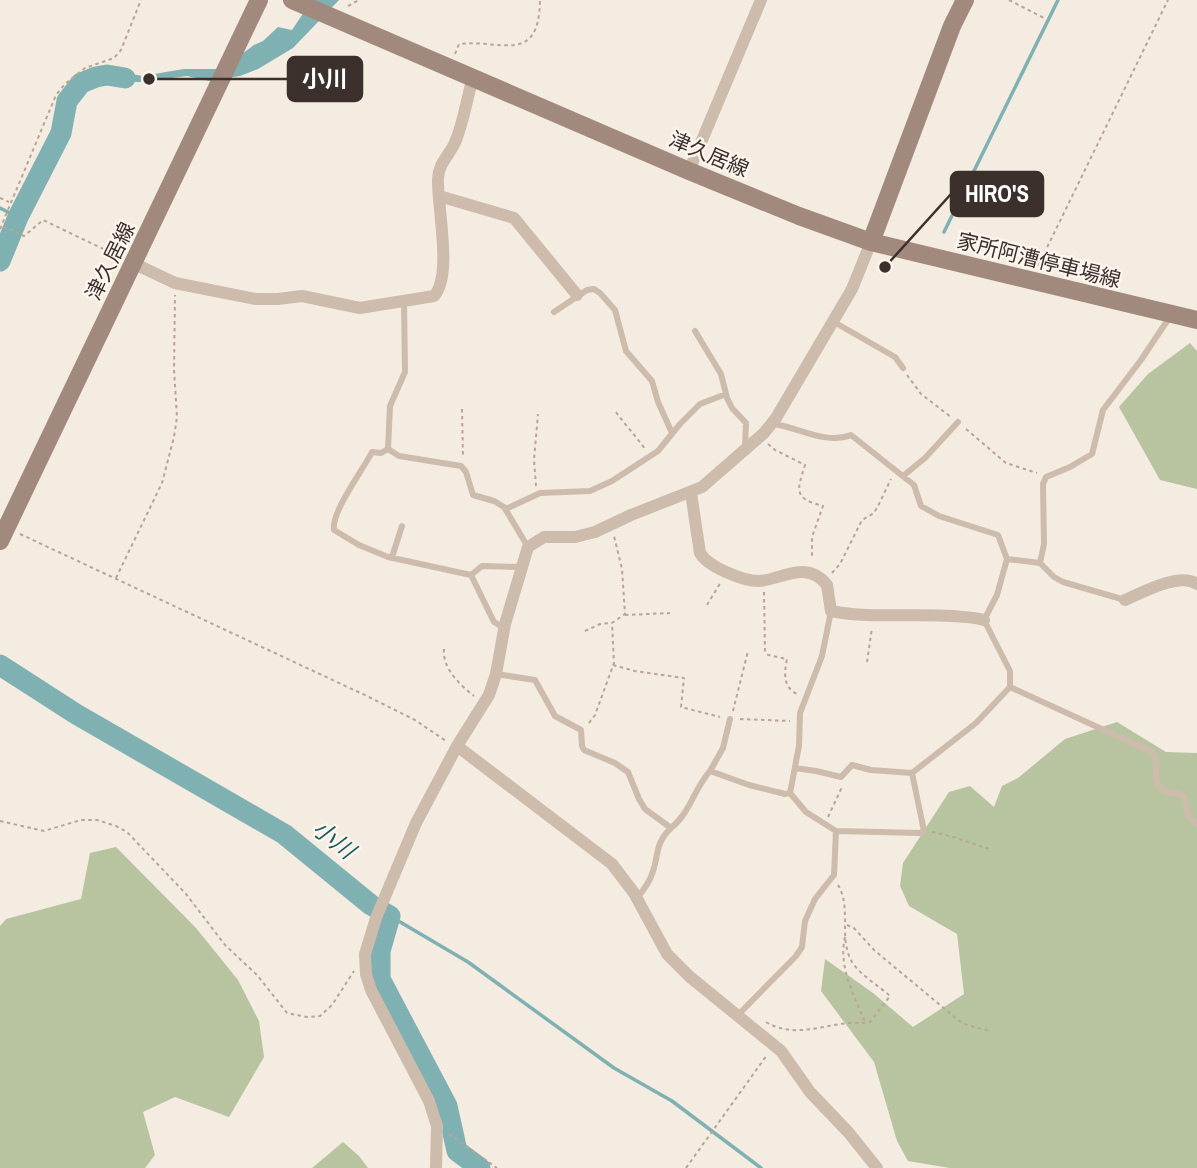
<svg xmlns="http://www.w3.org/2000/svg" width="1197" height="1168" font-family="'Archivo Narrow','Noto Sans JP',sans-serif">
  <rect width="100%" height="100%" fill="#f4ebe1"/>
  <!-- green -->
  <path fill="#b8c4a0" d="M1190,343L1197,351V489L1160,480L1119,407L1148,374Z
    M1117,722L1166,752L1197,753V1168H950L908,1161L897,1141L874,1062L821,991L825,959L873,993L913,1027L964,994L957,934L909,906L900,886L903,863L949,792L970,786L994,807L1002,786L1018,778L1065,739Z
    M116,847L196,928L238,980L259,1021L264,1057L229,1117L175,1097L143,1112L155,1155L145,1168H0V926L6,919L81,899L90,853Z
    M343,1142L359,1156L368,1168H312Z"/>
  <!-- water -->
  <path fill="#7fb0b2" d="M312,0H339L293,48L258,69L240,76L209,81L187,76L139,82L98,81L97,72L108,69L142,76L184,69H222L254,45L263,41L278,27L292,30Z"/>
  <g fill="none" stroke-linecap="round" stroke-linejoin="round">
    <!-- stream -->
    <path stroke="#7fb0b2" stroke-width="3.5" d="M0,208L18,217
      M944,232L1058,0
      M390,916L468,962L614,1068L672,1101L761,1168"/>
    <!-- river -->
    <path stroke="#7fb0b2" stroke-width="21" d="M0,261L18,217L61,133L67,101L81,83L96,77L107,75L125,78
      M0,665L76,714L284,834L371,905L390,916L380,951V979L447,1106L457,1151L480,1168"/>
    <!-- path -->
    <path stroke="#b9a596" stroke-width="2" stroke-dasharray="3.5 3.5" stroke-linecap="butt" d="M1009,0L1044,18
      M348,6L359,0
      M455,54L459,44C501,39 539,66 540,0
      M0,198L9,202
      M3,226L24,236L43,220L120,257
      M0,229L56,95L65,84L85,68L114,58L121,50L141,0
      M1038,266L1168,0
      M907,375L921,394L951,417
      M462,409L463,457
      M616,412C625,425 636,436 645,449
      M966,429L1006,463L1037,473
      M768,444L775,450L805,465C797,491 793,498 823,506L812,537V559
      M536,486L534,460L538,414
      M20,534L369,697L415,720L446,741
      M832,573L840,564L862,520L874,513L878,506L891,479
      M116,578L162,483L174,437L177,417L174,370L175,295
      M764,592L765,651L768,655L787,659C784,673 783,687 797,694
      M707,605L721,582
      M625,615L670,613
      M585,631L600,624L610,623
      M444,649C442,668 460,685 474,696
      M867,662L872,628
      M613,665L635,671L684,678L681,707L720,717
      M733,711L748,651
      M740,719L790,721
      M589,723L595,715L614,663L612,623L625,614L622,569L614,536
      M828,817L842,787
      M0,821L44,831L81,820H97L116,826L127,832L186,894L225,945L257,975L287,1013L307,1017L320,1016L332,1005L354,971
      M932,832C952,835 971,844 990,849
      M847,925L854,928L874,950L958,1020L967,1025L990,1031
      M845,937C838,967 854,995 865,1022
      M766,1022C793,1038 819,1026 848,1023C855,1023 862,1023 870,1022L890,996C879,986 860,975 852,962C838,938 852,908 838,885
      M449,1134L497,1168
      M686,1168L767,1055"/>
    <!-- service -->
    <path stroke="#cdbbac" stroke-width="6" d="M404,302L405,372L390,406L388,449L399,456L461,466L466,472L473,495L494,501L504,507L528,547
      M554,312L587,290L594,289L600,293L615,310L626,351L652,381L658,402L672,433
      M834,322L895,357L903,368
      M695,331L721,374L727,398L732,408L746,423L745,447
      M773,424C799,427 825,445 851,435L914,485L921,506L939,516L998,535L1007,559
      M388,449L381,453L372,452C363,470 331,512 334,530L359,545L388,557L471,575L494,622L504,628
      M903,476L925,458L958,422
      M506,509L540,493L590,491L612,481L658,451L680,424L700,404L726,394
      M392,557L402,526
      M1040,563L1044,544L1043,484L1046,477L1070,467L1092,454L1103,410L1141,360L1171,315
      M471,575L482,566L521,567
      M1125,600L1063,582L1054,577L1040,563L1007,559L997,595L984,620L1010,671V687L1152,752C1161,762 1150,782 1162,790C1168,793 1177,792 1184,796L1188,816L1197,824
      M496,674L535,680L555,716L581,730L582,746L584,750L615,763L628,772L639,799L645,809L671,828C690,813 694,789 710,771L749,785L785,794L790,793L799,746L800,713L822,656L831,611
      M795,768L816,771L841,777L852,765L871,770L912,773
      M710,771L723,748L730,719
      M790,793L806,812L836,831
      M637,898C642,892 649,883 652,874C659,857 654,844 671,828
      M738,1015L796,956L802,947L805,921L815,899L834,875L836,831L920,833L924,831L912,773L976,723L1010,687"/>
    <!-- minor -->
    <path stroke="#cdbbac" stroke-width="12" d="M689,171L761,0
      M439,196L514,218L577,295
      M135,264L175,283L256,299H278L302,296L360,308L434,296C453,275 437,207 438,179C438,163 451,154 456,140C464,120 467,98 473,77
      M691,493L700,553C708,567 743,581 759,581C781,580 806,559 827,585L831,611C870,619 912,613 952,616C963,617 974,617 984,620
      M1125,600C1143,592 1180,572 1197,584
      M457,746L612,864L634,893L667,954L690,977L781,1051L810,1092L849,1133L877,1168
      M436,1168L437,1126L429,1101L371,990L366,974L365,954L376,918L416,823L457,746L489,695L496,674L505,624L528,547L544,537H575L595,532L631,515L702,487L764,433L776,418L852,289L871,242"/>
    <!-- secondary -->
    <path stroke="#a18a7d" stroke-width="18" d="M292,0L689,171L799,216L871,242L1197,320
      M871,242L952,26L965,0
      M0,541L259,0"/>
  </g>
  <g text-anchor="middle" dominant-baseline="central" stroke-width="5" stroke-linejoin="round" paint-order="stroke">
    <!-- street labels -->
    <g font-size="21" fill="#3b302b" stroke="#fbf5ee">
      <text transform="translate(709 154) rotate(23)">津久居線</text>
      <text transform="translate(1039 260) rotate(14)">家所阿漕停車場線</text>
      <text transform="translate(110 261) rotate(-64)">津久居線</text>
    </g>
    <!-- water labels -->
    <g font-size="23" font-style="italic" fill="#1f5a5e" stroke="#fbf5ee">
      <text transform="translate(334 839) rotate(38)">小川</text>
    </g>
  </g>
  <!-- callouts -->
  <path fill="none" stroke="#3b302b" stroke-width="2.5" d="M149 79L288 79M885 267L951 194"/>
  <g fill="#3b302b" stroke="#fbf5ee" stroke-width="2.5">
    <circle cx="149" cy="79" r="7"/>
    <circle cx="885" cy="267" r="7"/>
  </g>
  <g fill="#3b302b" stroke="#3b302b" stroke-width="2.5">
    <rect x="288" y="57" width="74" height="44" rx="7"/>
    <rect x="951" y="172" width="92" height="44" rx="7"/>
  </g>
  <g font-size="23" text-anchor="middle" font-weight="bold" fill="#fff">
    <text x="325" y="87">小川</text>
    <text x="997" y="202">HIRO'S</text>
  </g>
</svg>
